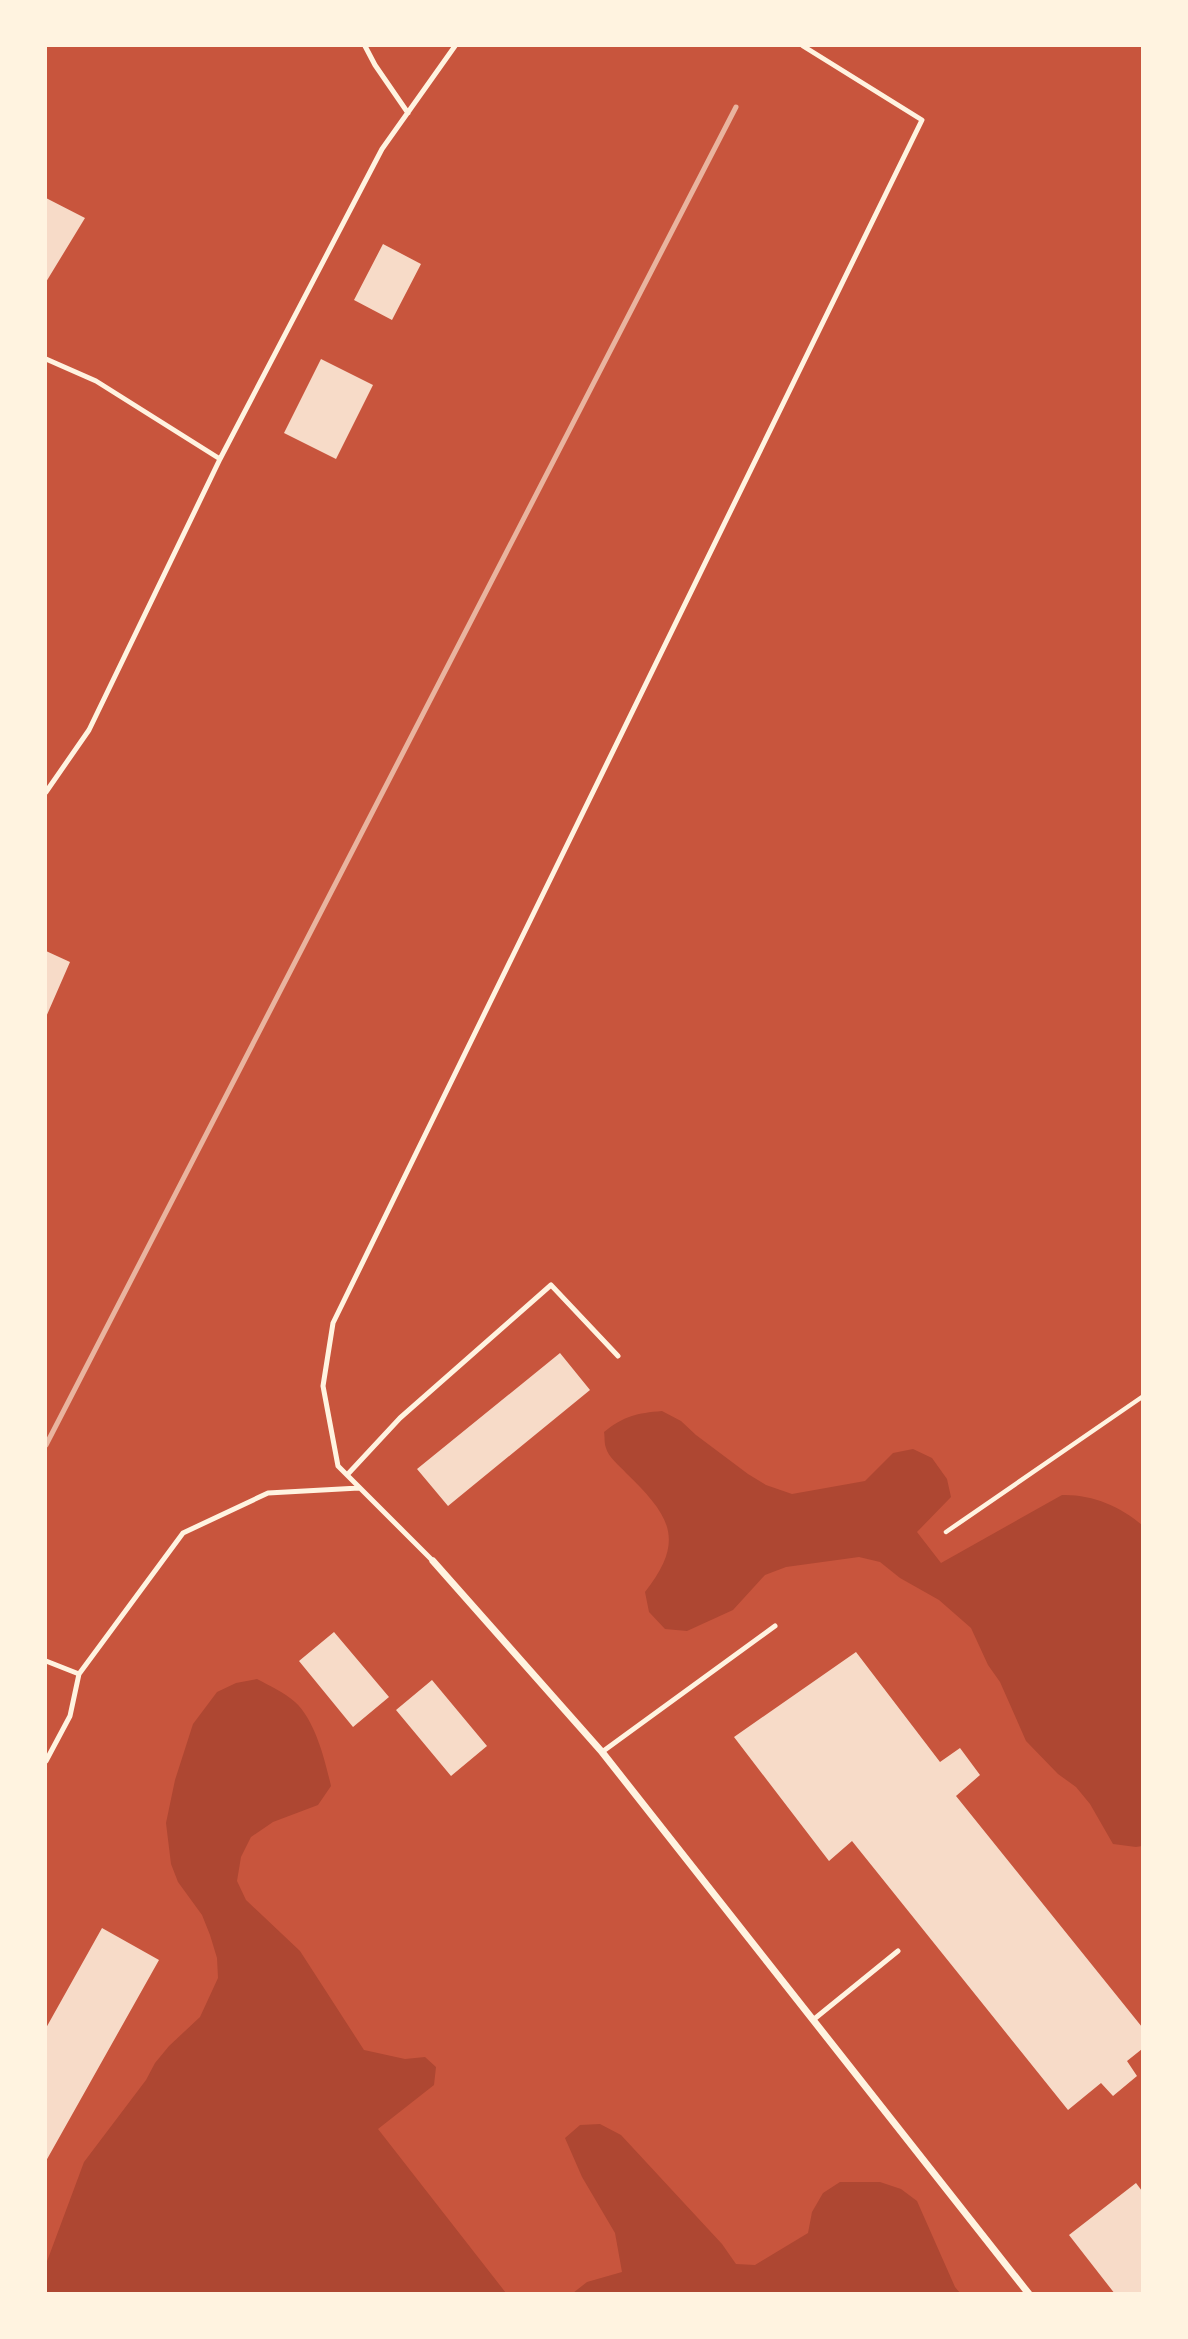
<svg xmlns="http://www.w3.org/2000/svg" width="1188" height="2339" font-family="'IBM Plex Sans',sans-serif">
  <rect width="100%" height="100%" fill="#c8553d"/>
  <!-- green -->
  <path fill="#ae4732" d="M662,1411L681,1421L696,1435L748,1474L766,1485L792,1494L865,1481L893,1453L913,1449L932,1458L947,1479L951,1497L917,1532L941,1563L1062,1495C1091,1494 1120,1506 1142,1525V1846L1136,1847L1113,1844L1090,1804L1076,1787L1058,1774L1026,1741L1000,1682L988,1665L971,1628L939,1600L900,1578L880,1562L859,1557L786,1567L765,1575L733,1610L687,1631L665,1629L649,1612L645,1592C687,1539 669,1515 626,1473C620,1466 608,1457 606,1448C604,1443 605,1437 604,1432C624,1416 637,1413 662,1411Z
    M257,1679C270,1686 284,1692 295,1702C315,1720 325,1760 331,1786L318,1805L273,1822L251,1837L241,1857L237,1881L246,1900L300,1951L364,2050L405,2059L425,2057L436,2067L434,2085L378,2129L506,2293H46V2264L84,2162L146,2080L155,2063L169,2046L200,2017L218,1978L217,1958L210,1935L202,1915L178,1882L171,1864L166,1823L175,1780L193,1724L217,1692L236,1683Z
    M600,2124L621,2135L722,2244L736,2264L755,2265L808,2233L812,2212L823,2193L840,2182H880L901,2189L917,2201L955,2287L960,2293H573L587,2282L622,2272L615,2233L582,2177L565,2138L580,2125Z"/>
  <!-- building -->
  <path fill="#f7dbc8" d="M46,198L85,218L46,282Z
    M383,244L421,264L392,320L354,300Z
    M321,359L373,385L336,459L284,433Z
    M46,951L70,962L46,1017Z
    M560,1353L590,1390L448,1506L417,1469Z
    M334,1632L389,1697L353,1727L299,1661Z
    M856,1652L940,1762L960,1748L980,1775L956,1796L1142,2027V2049L1127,2061L1137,2076L1113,2096L1101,2083L1068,2110L852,1841L829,1861L734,1737Z
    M432,1680L487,1746L451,1776L396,1710Z
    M102,1928L159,1960L46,2161V2028Z
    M1136,2183L1142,2191V2294H1115L1069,2235Z"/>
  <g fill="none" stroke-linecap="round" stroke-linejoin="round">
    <!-- path -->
    <path stroke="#fff3e0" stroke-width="4.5" d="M946,1532L1142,1397"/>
    <!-- service -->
    <path stroke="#fff3e0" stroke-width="5" d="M365,46L375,65L408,113
      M46,359L96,381L220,459
      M46,792L89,730L220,459L382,149L455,46
      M347,1475L400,1418L551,1285L618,1356
      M433,1561L338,1466L323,1386L333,1323L922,120L803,46
      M46,1661L79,1674
      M602,1752L775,1626
      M46,1761L70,1716L79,1674L183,1533L268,1493L359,1488
      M813,2020L898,1951"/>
    <!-- minor -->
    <path stroke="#fff3e0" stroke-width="7" d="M433,1561L602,1752L1029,2294"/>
    <!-- rail -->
    <path stroke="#e9b49f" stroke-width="5" d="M46,1445L736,107"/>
  </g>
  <!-- border -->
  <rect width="1188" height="2339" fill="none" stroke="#fff3e0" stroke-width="94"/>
</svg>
